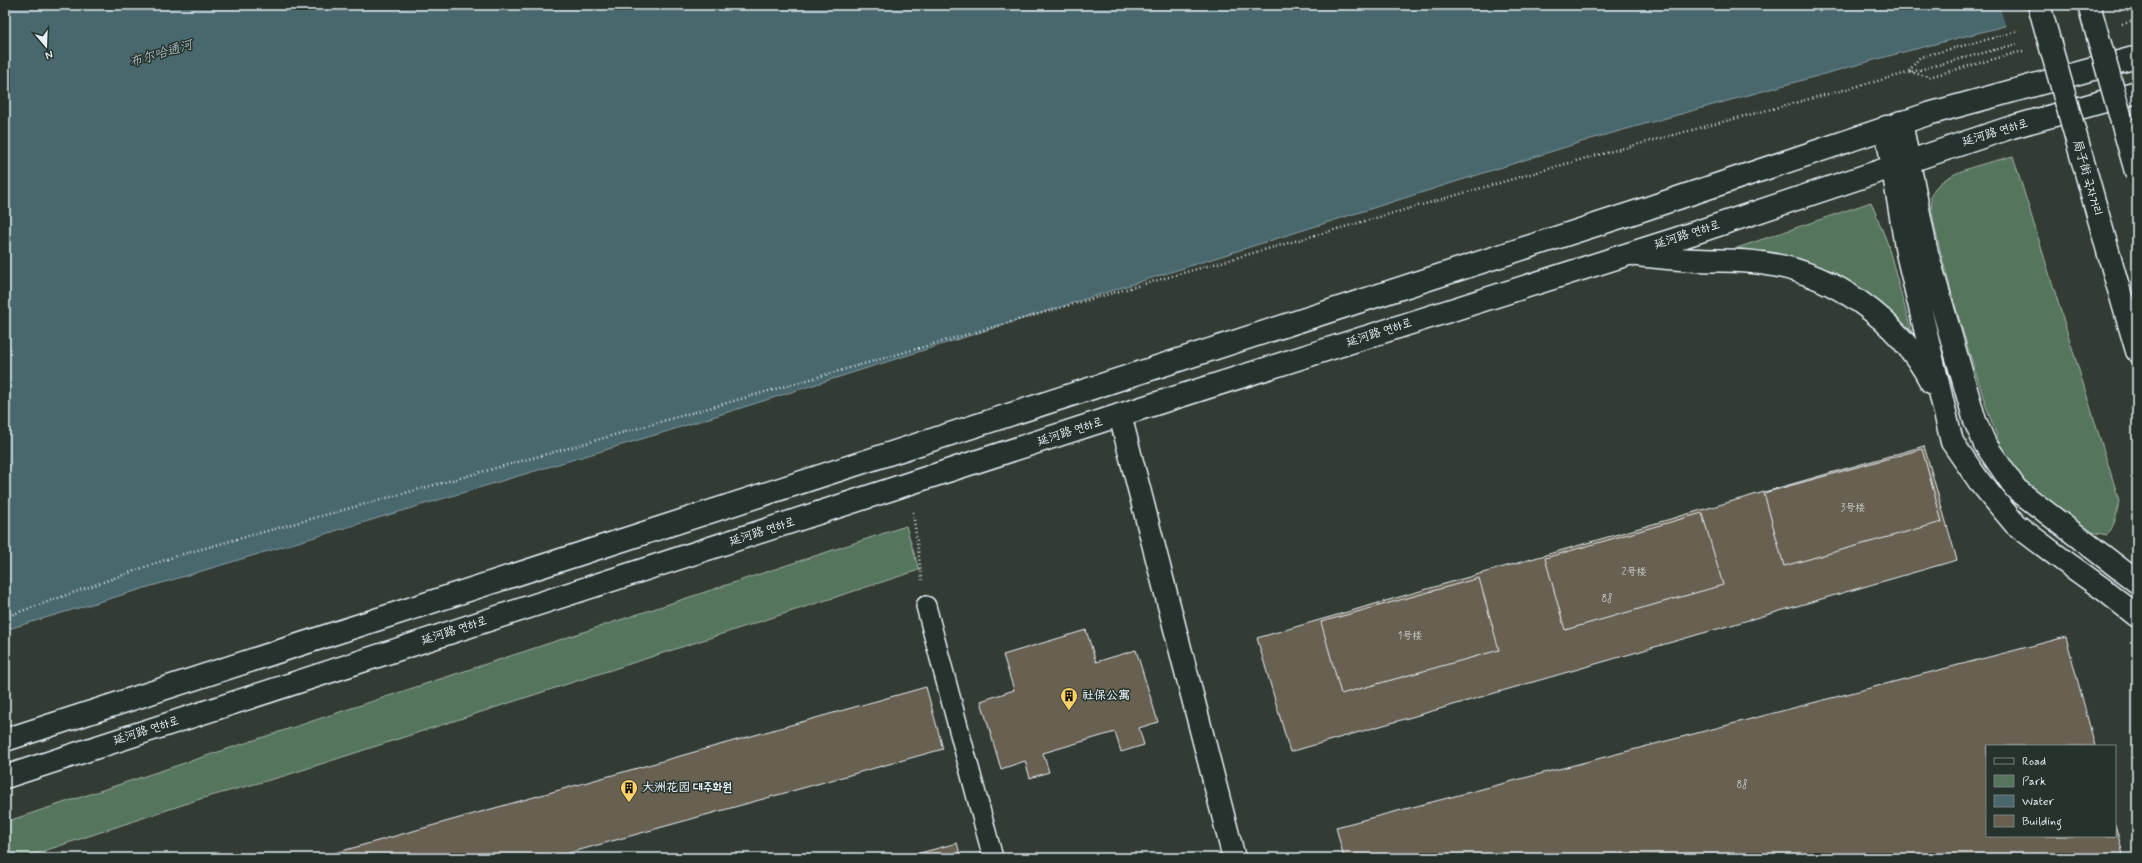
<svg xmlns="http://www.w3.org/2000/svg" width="2142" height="863" font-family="Mynerve,'LXGW WenKai TC','Poor Story',sans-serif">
  <rect width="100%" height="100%" fill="#333c34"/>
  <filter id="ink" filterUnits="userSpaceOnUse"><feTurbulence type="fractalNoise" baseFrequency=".025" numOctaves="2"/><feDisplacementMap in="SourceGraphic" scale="8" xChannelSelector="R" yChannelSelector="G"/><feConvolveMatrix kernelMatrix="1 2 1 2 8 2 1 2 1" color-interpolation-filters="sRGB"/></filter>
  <g filter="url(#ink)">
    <!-- green -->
    <path fill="#57755d" stroke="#a0b3aa" d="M2013,156L2119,500C2117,513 2116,524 2107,535L2091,532L2025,482L2000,445L1987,409C1978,380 1923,211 1932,193C1944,170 1990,163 2013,156Z
      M1871,202L1887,242L1913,337C1895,322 1879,305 1860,290C1830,265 1775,252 1737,248Z
      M906,526L919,570L284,776L200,799L23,858H5V822Z"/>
    <!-- water -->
    <path fill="#48676e" stroke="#889ea5" d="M5,5H2086L1896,54L1591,139L665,432L5,630Z"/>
    <!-- pier -->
    <path fill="#333c34" d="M1999,5H2088L2006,27Z"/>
    <!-- building -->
    <path fill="#686051" stroke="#e8f1f8" d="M1924,446L1957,560L1290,752L1257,638Z
      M1922,449L1942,522L1784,566L1764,493Z
      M1702,513L1723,585L1565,630L1545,558Z
      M1479,578L1499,650L1341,694L1321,622Z
      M1086,630L1096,662L1136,650L1158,722L1139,728L1144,745L1121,752L1115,732L1043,753L1049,772L1030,778L1025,761L1001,769L981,701L1014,690L1003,655Z
      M2066,637L2095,746H1987V836H2115V824L2124,858H1344L1336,827Z
      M926,687L943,749L551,858H317Z
      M957,843L961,858H902Z"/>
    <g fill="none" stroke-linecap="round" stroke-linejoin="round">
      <defs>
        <path id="service" d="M926,606L993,858"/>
        <path id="minor" d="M1120,415L1234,858"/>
        <path id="secondary" d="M1901,122L1926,249L1975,421L1985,444L2016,489L2137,582
          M1886,127L1907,253L1952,442L1979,481L2015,524L2064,561L2103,589L2137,616
          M1637,255C1658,257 1679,260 1700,260C1720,261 1741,260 1761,263C1831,271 1899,320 1931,382
          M2117,283L2137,351
          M5,740L1645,209L1928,114L2137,57
          M5,777L1120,415L1676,239L2012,127L2137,92"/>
      </defs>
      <!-- service casing -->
      <use href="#service" stroke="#e8f1f8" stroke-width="22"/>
      <!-- minor casing -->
      <use href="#minor" stroke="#e8f1f8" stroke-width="25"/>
      <!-- secondary casing -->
      <use href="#secondary" stroke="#e8f1f8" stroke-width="25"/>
      <!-- path -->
      <path stroke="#e8f1f8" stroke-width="2.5" stroke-dasharray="1 3" stroke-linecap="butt" d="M2127,11L2137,8
        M2122,24L2137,20
        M1909,71L1920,57L2019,31
        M1910,72L1929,77L2023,51
        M913,512L922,580
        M5,617L176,556L565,449L1590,157L2017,44"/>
      <!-- service -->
      <use href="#service" stroke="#26332d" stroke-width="19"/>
      <!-- minor -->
      <use href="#minor" stroke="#26332d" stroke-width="22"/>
      <!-- secondary -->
      <use href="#secondary" stroke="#26332d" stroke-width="22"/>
      <defs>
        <path id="secondary-bridge" d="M2039,5L2117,283
          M2089,5L2137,175"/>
      </defs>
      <!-- secondary-bridge casing -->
      <use href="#secondary-bridge" stroke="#e8f1f8" stroke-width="25" stroke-linecap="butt"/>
      <!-- secondary-bridge -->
      <use href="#secondary-bridge" stroke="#26332d" stroke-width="22"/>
    </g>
  </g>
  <!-- icons -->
  <defs>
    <symbol id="building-pin" viewBox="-11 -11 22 30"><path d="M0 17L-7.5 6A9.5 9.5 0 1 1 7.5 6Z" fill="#ffd166" stroke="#26332d"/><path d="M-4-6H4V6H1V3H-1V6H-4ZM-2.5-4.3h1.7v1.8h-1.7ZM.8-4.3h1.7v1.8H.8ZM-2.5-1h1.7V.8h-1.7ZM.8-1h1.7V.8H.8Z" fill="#111"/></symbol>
  </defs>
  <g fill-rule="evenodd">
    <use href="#building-pin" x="1059" y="686" width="20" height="27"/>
    <use href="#building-pin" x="619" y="778" width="20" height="27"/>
  </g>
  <g text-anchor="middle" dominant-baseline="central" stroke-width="3" stroke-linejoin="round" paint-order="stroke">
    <!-- number labels -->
    <g font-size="10" fill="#c8cdce">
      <text x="1853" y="508">3号楼</text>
      <text x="1634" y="572">2号楼</text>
      <text x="1607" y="599">88</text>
      <text x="1410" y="636">1号楼</text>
      <text x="1742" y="785">88</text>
    </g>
    <!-- street labels -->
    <g font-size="12" fill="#e8f1f8" stroke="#26332d">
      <text transform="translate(1995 133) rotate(-17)">延河路 연하로</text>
      <text transform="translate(2087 178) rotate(74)">局子街 국자거리</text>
      <text transform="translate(1687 235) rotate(-18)">延河路 연하로</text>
      <text transform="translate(1379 333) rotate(-18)">延河路 연하로</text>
      <text transform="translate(1070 432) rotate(-18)">延河路 연하로</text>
      <text transform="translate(762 532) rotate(-18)">延河路 연하로</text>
      <text transform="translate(454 631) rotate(-18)">延河路 연하로</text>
      <text transform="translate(146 731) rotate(-18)">延河路 연하로</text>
    </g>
    <!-- poi labels -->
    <g font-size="12" font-weight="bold" fill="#e8f1f8" stroke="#26332d" text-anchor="start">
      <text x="1082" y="696">社保公寓</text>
      <text x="642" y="788">大洲花园 대주화원</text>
    </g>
    <!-- water labels -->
    <g font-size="13" font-style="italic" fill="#a8bac1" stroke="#26332d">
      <text transform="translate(161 54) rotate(-17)">布尔哈通河</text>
    </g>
  </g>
  <!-- margin -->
  <rect width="2142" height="863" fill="none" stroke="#26332d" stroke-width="20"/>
  <rect x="10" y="10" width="2122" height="843" fill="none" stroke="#e8f1f8" stroke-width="1.5" filter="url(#ink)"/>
  <!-- legend -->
  <rect x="1986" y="745" width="130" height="92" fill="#26332d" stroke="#747f7e"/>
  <rect x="1994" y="758" width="20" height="6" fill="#26332d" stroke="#747f7e"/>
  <text x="2022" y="765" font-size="12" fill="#e8f1f8">Road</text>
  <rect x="1994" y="775" width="20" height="12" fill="#57755d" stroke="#747f7e"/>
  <text x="2022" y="785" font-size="12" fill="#e8f1f8">Park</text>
  <rect x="1994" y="795" width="20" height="12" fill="#48676e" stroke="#747f7e"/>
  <text x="2022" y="805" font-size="12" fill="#e8f1f8">Water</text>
  <rect x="1994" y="815" width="20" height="12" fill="#686051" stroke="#747f7e"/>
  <text x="2022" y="825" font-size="12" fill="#e8f1f8">Building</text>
  <!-- north arrow -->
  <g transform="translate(46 46) rotate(161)" stroke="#26332d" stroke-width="3" paint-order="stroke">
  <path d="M0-3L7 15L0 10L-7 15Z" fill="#e8f1f8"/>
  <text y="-6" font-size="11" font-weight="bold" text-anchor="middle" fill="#e8f1f8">N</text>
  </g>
</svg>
